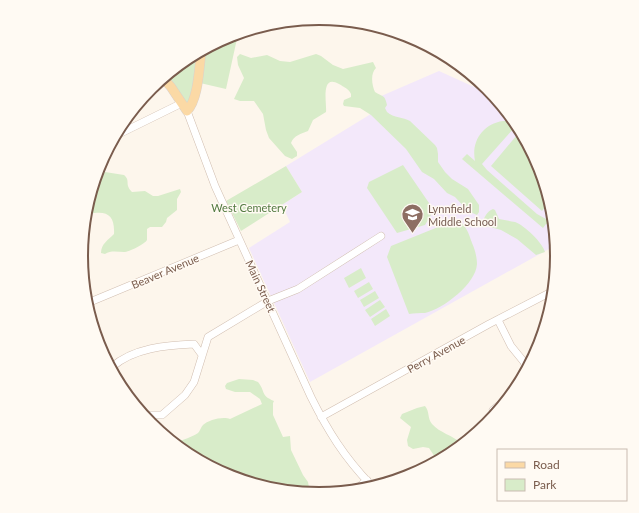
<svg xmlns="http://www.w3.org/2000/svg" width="639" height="513" font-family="Lato,sans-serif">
  <rect width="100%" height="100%" fill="#fdf6ec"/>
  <!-- education -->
  <path fill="#f3e8fa" d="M439,71L494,96L540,165L556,245L310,382L249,248L290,222L282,205L302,192L286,166L379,109L372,100Z"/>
  <!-- green -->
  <path fill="#d8ecc9" d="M238,34L226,89L200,83L205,52L228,36Z
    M240,54L251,58L267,55L280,61L290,62L316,54L321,56L333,65L343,69L373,62L376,68C370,74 372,85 375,92C382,97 385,94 387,105L385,108L387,112C394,118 403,117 410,121L435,145L437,148L438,154V162L445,172L452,179L468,189L479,205V212L477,215L468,211L455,197L447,193L434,179L422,172L406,149L371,115L360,108L344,106L343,104L344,100L351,97V94C349,89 344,87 339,84C320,73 327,104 326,112L313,120L308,131C301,134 294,135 291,143L297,152V156L292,159L285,156L269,138L266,130L263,114L254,101H240L234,99L244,78L238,65L237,57Z
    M197,57L191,98L188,104L166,78Z
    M503,121H511L515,127L482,164L487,170L537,214L546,219L550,214L552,225L546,224L543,228L462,159L467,154L475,161C471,141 483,124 503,121Z
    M517,135L524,141L540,165L548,204L542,211L491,166Z
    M403,165L429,203L431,215L425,225L397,233L367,188L369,182Z
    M286,166L302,192L241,231L226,201Z
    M99,168L101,172V180L105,172L124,175C131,181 124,184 132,192L145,191L153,196H158L180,189L181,192L177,199V210L167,218L166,222L162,227H150L147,229V240C145,244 129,252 124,252C118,252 111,250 105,254L101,253C101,244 108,240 114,234C115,215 107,210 89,214Z
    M493,209L495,210L499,219C504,220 510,221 515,222C524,225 543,243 545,252L536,255L517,239L501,230L483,225C482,220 487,211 493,209Z
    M458,219C467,228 468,231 472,243C475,249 477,258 477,264C476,284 443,309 425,313C420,313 414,313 409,314L387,257L391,246Z
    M361,268L366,278L349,288L344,278Z
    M369,282L373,289L358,298L354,291Z
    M375,291L379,298L364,307L360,300Z
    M380,300L385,307L370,317L365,310Z
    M386,309L390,316L375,326L371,319Z
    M239,379L253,380L258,382C266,392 260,395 274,401L273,403V415L283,437L290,436L291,450L303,475L308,482L310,493L228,477L177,442C183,440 192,437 198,433C200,431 201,427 203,425C208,420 223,416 230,419L262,404L260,399L250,392H235L226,389L225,386L227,383Z
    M425,406C430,412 427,418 432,424C440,433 452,435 461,443L437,460L429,448L423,447L413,449L408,446L407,440L411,427L400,418L402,414L417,408Z"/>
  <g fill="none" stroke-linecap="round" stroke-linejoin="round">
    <defs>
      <path id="minor" d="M187,111L215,186L311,397C328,431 344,457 371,485
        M121,133L182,103
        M90,302L239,240
        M498,320L511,346L524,362L526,368
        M112,367C133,348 167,345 194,344L202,355
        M493,410L504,401
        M144,415H162L185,395L194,382L208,337L268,301L298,289L381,236
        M321,417L489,324L551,292
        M359,487L367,480"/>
      <path id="major" d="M164,79L171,87L187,111C198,100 199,70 201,54"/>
    </defs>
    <!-- minor casing -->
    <use href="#minor" stroke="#d1beb0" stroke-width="8"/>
    <!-- major casing -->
    <use href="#major" stroke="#dad1cd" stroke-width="10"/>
    <!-- minor -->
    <use href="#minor" stroke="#fff" stroke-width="7"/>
    <!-- major -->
    <use href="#major" stroke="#fbd9a5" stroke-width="9"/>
  </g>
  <!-- icons -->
  <defs>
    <symbol id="school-pin" viewBox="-11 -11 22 30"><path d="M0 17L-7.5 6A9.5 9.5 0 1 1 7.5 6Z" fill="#8d6e63" stroke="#fffaf3"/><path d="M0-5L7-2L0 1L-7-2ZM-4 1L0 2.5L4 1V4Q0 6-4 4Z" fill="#fff"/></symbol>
  </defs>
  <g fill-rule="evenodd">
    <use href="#school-pin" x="400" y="202" width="25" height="34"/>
  </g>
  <g text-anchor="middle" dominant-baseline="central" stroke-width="3" stroke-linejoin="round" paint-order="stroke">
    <!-- park labels -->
    <g font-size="11" fill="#537a41" stroke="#fffaf3">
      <text x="249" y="207">West Cemetery</text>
    </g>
    <!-- education labels -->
    <g font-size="11" fill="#785e54" stroke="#fffaf3" text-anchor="start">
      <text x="428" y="208">Lynnfield<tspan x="428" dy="13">Middle School</tspan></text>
    </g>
    <!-- street labels -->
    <g font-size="11" fill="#7a5c4d" stroke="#fffaf3">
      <text transform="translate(165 271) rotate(-23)">Beaver Avenue</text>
      <text transform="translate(261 286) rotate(65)">Main Street</text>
      <text transform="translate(436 354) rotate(-29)">Perry Avenue</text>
    </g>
  </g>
  <!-- crop -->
  <path d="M0 0H639V513H0ZM88 256a231 231 0 1 1 462 0a231 231 0 1 1-462 0Z" fill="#fffaf3" fill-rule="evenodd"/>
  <path fill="none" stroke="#7a5c4d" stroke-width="2" d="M88 256a231 231 0 1 1 462 0a231 231 0 1 1-462 0Z"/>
  <!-- legend -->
  <rect x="497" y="449" width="130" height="52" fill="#fffaf3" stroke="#cabbb1"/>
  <rect x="505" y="462" width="20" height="6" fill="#fbd9a5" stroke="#cabbb1"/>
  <text x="533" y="469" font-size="12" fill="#7a5c4d">Road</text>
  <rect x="505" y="479" width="20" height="12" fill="#d8ecc9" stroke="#cabbb1"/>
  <text x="533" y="489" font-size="12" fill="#7a5c4d">Park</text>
</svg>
